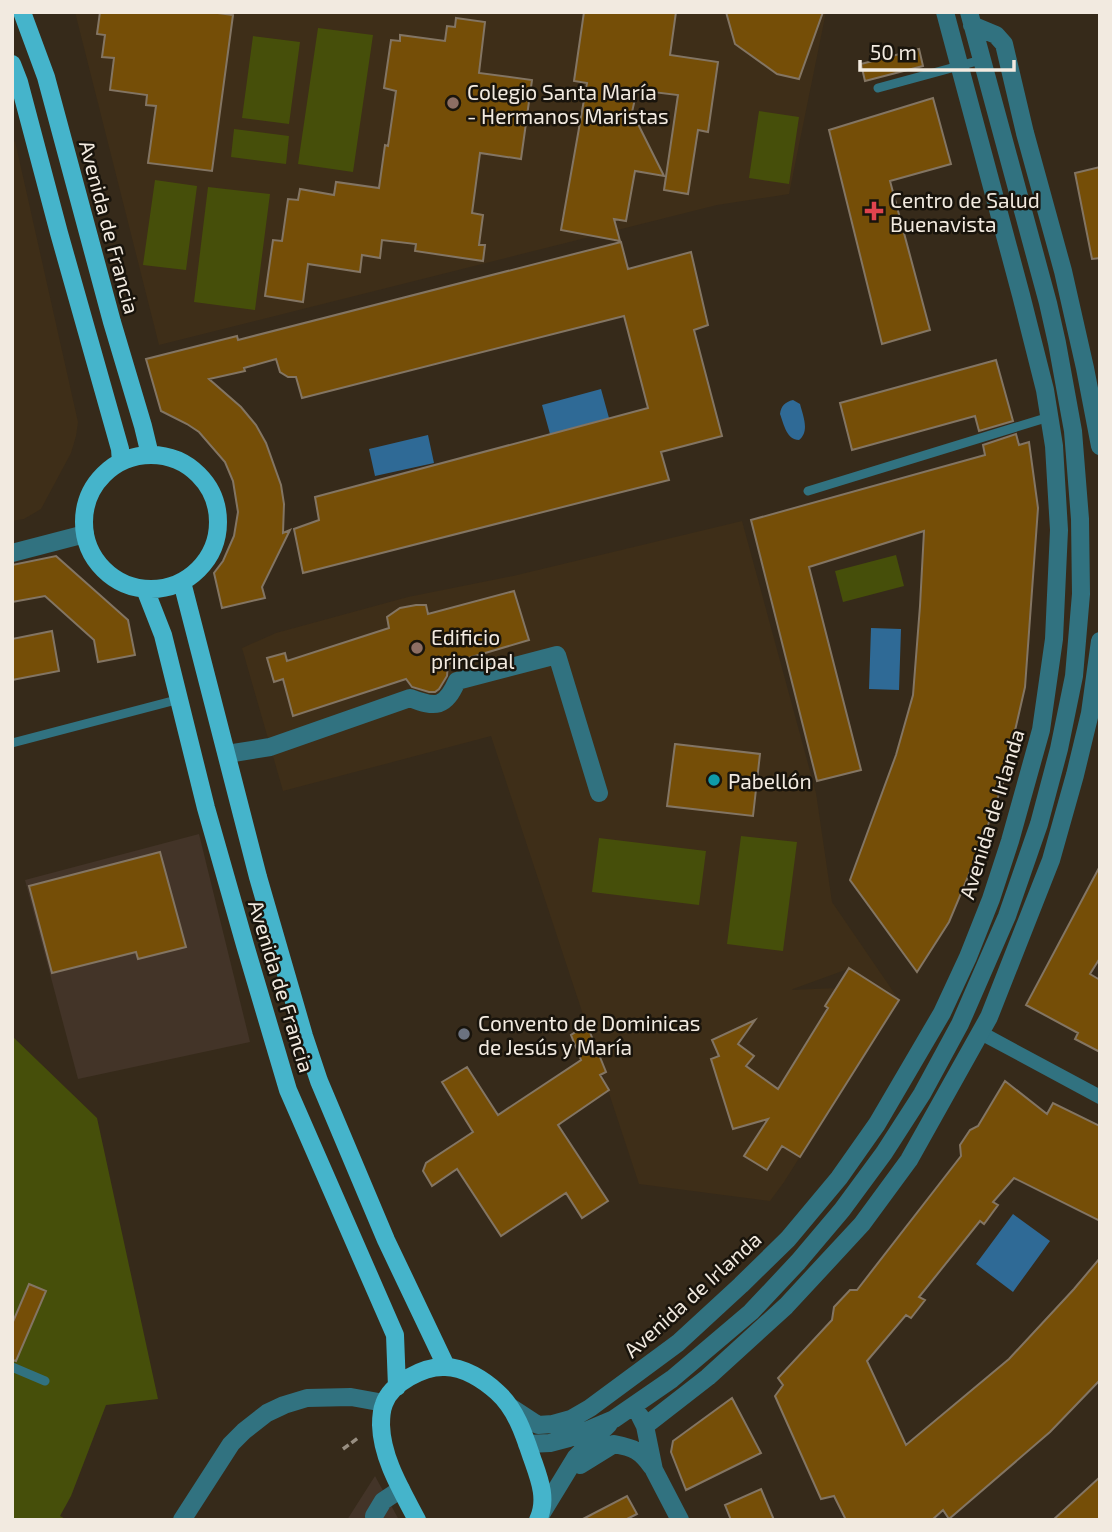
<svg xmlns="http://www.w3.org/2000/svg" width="1112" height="1532" font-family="'Exo 2',sans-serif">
  <rect width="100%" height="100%" fill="#362a1a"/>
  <!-- commercial -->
  <path fill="#433428" d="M199,834L250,1042L78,1079L25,880Z
    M375,1476L399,1520H347Z"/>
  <!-- built -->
  <path fill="#3e2e18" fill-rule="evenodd" d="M75,12H826L789,194L717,205L159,345Z
    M15,141L78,422L76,436L71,453L41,509L24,519L12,521V143Z
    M742,521L816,793L832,902L899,1000L784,1182L770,1201L639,1184L491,736L283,791L242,648L276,633L408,597L513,576ZM848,969L837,988L792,990L793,989Z"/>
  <!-- green -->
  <path fill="#464f0a" d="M318,28L373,35L353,172L298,164Z
    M253,36L300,42L289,124L242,118Z
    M759,111L799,117L789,184L749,178Z
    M234,129L289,136L286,164L231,157Z
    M155,180L197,186L186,270L143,265Z
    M208,187L270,194L255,310L194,302Z
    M896,555L904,586L843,602L835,571Z
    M741,836L797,842L783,951L727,944Z
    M599,838L706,851L699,905L592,892Z
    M12,1036L97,1118L158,1399L106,1405L71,1496L60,1516L67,1520H12Z"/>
  <!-- water -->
  <path fill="#2f6a96" d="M601,389L609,418L550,434L542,405Z
    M793,400L800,404C803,416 810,431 799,440C787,440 784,425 780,414C781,406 785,402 793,400Z
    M428,435L434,463L375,476L369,449Z
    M871,628L901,629L899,690L869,689Z
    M1013,1214L1050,1241L1013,1292L976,1264Z"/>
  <!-- building -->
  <path fill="#754e07" stroke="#837563" stroke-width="2" d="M100,12H210L233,15L212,171L148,163L156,106L146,105L147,95L110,90L114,58L102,57L105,35L97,34Z
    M584,12H676L670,55L718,62L708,132L698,130L688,194L664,190L678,95L637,90L632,112L664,176L635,171L626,221L614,219L620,241L561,230L587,83L574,81Z
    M726,12H823L799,79L777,74L735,44Z
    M456,18L485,22L479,73L532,80L521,159L480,153L472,213L483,215L479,245H485L483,261L415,251L416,244L382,240L380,258L362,255L360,272L308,264L303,302L265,296L273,240L282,241L288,199L298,200L300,189L334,195L336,182L379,188L385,145L388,146L396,91L384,88L391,40L400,41V35L445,41L447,26L455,27Z
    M919,49L923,66L865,81L861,64Z
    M933,98L951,164L890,181L930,330L882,344L829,130Z
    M1100,167V258L1092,259L1075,173Z
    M621,242L628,269L691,252L708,325L694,330L722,436L661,452L669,480L303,573L294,529L319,520L315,497L648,408L624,316L302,398L296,377H288L280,372L276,359L244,368L245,371L209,379L241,407L256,425L266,443L281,485L284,504L283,533L290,530L262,587L265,598L222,608L214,573L223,561L234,536L238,512L233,481L225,462L199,432L187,424L161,411L146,359L237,336L238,340Z
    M996,360L1013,421L979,431L975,416L852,450L840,403Z
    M1016,434L1019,445L1029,442L1038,508L1025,687L1003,783L978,853L949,922L917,972L850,880L896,755L913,695L920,606L924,531L809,567L861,770L817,781L751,520L985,455L983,445Z
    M56,556L128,620L135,655L98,662L94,640L45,596L12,602V565Z
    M514,591L529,640L448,664L447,676L439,689L435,692H429L412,687L406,679L293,716L283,679L274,682L267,658L285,653L287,661L389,628L387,617L400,608L416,605H426L428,614Z
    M52,631L59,671L12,680V639Z
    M675,744L760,754L753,816L667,806Z
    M160,852L186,947L138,959L136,952L52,973L29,886Z
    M1100,866V958L1090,974L1100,980V1052L1075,1039L1078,1033L1026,1005Z
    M849,968L899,1000L800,1157L782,1146L767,1170L744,1156L768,1119L733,1129L711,1059L719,1056L712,1040L755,1020L738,1044L754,1056L746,1066L778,1089L828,1008L825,1006Z
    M587,1025L606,1072L600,1075L609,1090L558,1125L608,1201L582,1218L566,1193L501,1236L457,1169L432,1186L423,1171L426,1163L473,1132L442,1082L467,1067L498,1115L581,1060L571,1035Z
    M1005,1081L1047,1114L1053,1103L1100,1126V1221L1014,1178L993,1202L998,1205L984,1224L980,1221L919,1297L925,1300L911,1318L906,1315L867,1361L906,1445L1009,1359L1074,1289L1100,1258V1380L1050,1432L949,1519L943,1510L932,1520H846L834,1496L821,1499L775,1396L783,1385L778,1378L832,1320L834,1307L850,1290H857L961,1156L960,1145L970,1130L978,1126Z
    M29,1284L46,1291L16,1361L12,1360V1324Z
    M732,1398L761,1453L686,1490L671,1452L673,1441Z
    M1100,1477V1520H1053Z
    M761,1489L774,1520H731L725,1505Z
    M627,1496L637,1514L625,1520H581Z"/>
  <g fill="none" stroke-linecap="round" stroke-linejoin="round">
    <!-- path -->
    <path stroke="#988e81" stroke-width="3.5" stroke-dasharray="7 3.5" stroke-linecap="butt" d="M343,1449L358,1438"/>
    <!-- service -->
    <path stroke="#317280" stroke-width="9" d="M878,88L981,60
      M808,491L1049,417
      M12,743L180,699
      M12,1367L45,1381"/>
    <!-- pedestrian -->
    <path stroke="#317280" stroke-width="14" d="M981,1033L1100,1097"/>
    <!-- minor -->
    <path stroke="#317280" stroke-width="18" d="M972,25L996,35L1004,44L1025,133L1063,271L1085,368L1100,446
      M12,553L85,534
      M227,754L270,747L410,698C436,708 445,708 457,681L557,655L599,793
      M512,1408L538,1425L553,1424L571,1419L590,1408L678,1343L741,1285L788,1239L839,1178L877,1124L942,1013L968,957L991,899L1010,841L1041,730L1054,639L1059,530L1054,446L1045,390L1021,295L945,12
      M640,1416L645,1426L654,1470L680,1520
      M645,1426L708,1377L786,1306L862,1224L909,1160L989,1017L1051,860L1075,775L1090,713L1100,641
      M527,1444L550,1443L569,1438L614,1419L672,1379L751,1312L798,1262L842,1210L884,1153L922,1094L960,1024L1007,916L1039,824L1059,749L1074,676L1081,594L1080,519L1073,431L1057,343L1048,303L969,12
      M580,1465L614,1444C634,1448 640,1450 652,1467
      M374,1516L383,1501L401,1489
      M540,1516L576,1457L609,1424
      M182,1520L231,1444L244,1431L267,1413L284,1405L307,1398L351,1397L384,1403"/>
    <!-- primary -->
    <path stroke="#45b4cb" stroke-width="18" d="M22,12L46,77L112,322L143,426L150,455
      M12,64L19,82L59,233L120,449L121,462
      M84 522a67 67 0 1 1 134 0a67 67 0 1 1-134 0Z
      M182,582L258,877L304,1036L319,1081L386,1240L446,1366
      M145,589L163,635L206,808L245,945L288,1090L395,1335L397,1387
      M417,1520C402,1491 382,1459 381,1425C381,1419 382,1409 384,1404C391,1383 424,1366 445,1367C464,1367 484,1380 497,1392C516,1409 524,1434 532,1458C539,1478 548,1499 538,1520"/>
  </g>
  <!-- markers -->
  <g fill="#8d6e63" stroke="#19140c" stroke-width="2.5">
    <circle cx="453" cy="103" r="7"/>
    <circle cx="417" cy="648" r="7"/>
  </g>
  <path fill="#e0444e" stroke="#19140c" stroke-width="2.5" d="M870.5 200.5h7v7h7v7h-7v7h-7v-7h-7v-7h7z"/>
  <circle fill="#0f9aa8" stroke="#19140c" stroke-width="2.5" cx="714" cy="780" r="7"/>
  <circle fill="#6b7280" stroke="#19140c" stroke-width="2.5" cx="464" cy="1034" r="7"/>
  <g text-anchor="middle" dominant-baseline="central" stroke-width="5" stroke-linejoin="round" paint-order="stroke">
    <!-- poi labels -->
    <g font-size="21" fill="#f2eae0" stroke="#19140c" text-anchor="start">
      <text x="467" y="91">Colegio Santa María<tspan x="467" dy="24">- Hermanos Maristas</tspan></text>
      <text x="890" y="199">Centro de Salud<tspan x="890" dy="24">Buenavista</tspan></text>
      <text x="431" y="636">Edificio<tspan x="431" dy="24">principal</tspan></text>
      <text x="728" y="780">Pabellón</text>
      <text x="478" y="1022">Convento de Dominicas<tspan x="478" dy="24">de Jesús y María</tspan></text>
    </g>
    <!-- street labels -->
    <g font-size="21" fill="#f2eae0" stroke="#19140c">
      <text transform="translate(110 227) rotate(75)">Avenida de Francia</text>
      <text transform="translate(991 814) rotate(-73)">Avenida de Irlanda</text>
      <text transform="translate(282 986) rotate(73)">Avenida de Francia</text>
      <text transform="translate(692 1294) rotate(-42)">Avenida de Irlanda</text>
    </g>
  </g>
  <!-- border -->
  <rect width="1112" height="1532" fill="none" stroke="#f2eae0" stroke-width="28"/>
  <!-- scale -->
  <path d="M860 60v10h154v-10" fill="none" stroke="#f2eae0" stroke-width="3.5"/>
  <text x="870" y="60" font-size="21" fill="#f2eae0" stroke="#19140c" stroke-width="5" paint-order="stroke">50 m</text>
</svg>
